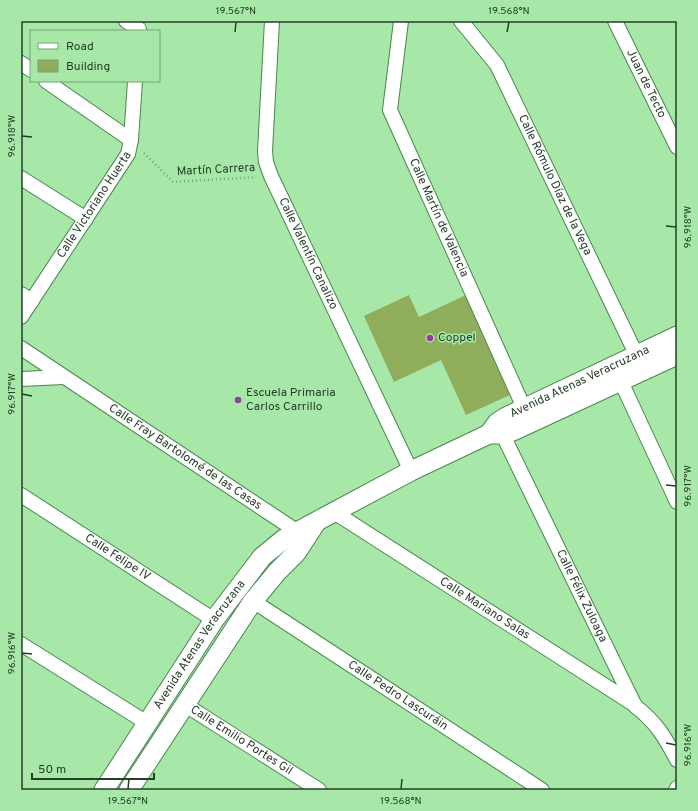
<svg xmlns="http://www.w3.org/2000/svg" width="698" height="811" font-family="Overpass,sans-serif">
  <rect width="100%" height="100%" fill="#a7e8a9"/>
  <!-- building -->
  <path fill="#8fad5b" d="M409,295L419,317L466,295L512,394L466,415L441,360L394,382L364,316Z"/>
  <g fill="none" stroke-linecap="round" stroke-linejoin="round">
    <defs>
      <g id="street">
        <path d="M126,21L139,29"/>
        <path id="s1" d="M272,21L265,151L266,162L271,176L411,471"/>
        <path id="s2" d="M401,21L390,110L524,408"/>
        <path id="s3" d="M461,21L497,65L637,356"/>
        <path id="s4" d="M615,21L677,147"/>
        <path d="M21,63L31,70"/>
        <path d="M46,81L131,140"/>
        <path d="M21,178L86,219"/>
        <path d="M21,294L32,301"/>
        <path id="s5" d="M21,317L128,154L131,140L135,81"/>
        <path id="s6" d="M21,348L304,536"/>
        <path d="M617,373L677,502"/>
        <path d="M21,379L63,377"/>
        <path id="s7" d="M499,427L635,706C656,722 665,737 677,760"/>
        <path id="s8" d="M21,495L214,620"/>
        <path id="s9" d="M334,512L635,705"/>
        <path id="s10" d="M253,601L542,790"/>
        <path d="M21,644L147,723"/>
        <path id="s11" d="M184,704L319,790"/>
        <path d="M676,790L677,788"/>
      </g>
      <g id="secondary">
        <path id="s12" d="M489,434L497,423L506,417L677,336"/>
        <path id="s13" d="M104,790L214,620L262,557L284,539L334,512L411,471L489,434H503L513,431L677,355"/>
        <path d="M129,790L253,601L277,572L296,553L315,524"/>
      </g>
    </defs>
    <!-- street casing -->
    <use href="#street" stroke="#48874d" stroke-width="16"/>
    <!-- secondary casing -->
    <use href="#secondary" stroke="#48874d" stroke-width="21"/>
    <!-- path -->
    <path stroke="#71a373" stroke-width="2.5" stroke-dasharray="1 3" stroke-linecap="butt" d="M144,153L173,182L256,177"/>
    <!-- street -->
    <use href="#street" stroke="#fff" stroke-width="14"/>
    <!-- secondary -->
    <use href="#secondary" stroke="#fff" stroke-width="19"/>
  </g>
  <!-- ticks -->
  <path fill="none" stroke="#243f26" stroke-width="1.5" d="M235,32L236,22M507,32L509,22M22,136L32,137M666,226L676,227M22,394L32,396M666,485L676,486M22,653L32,654M666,743L676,745M128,789L129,779M401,789L402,779"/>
  <!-- markers -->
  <g fill="#9b39a0" stroke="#a7e8a9" stroke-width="1.5">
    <circle cx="430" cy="338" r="4"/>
    <circle cx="238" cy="400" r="4"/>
  </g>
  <g text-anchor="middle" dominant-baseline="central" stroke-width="3" stroke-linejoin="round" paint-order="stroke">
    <!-- street labels -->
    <g font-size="12" fill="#243f26" stroke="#a7e8a9">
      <text stroke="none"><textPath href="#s4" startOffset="70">Juan de Tecto</textPath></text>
      <text transform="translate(216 170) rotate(-3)">Martín Carrera</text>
      <text stroke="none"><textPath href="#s3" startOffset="190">Calle Rómulo Díaz de la Vega</textPath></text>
      <text stroke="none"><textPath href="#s5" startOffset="134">Calle Victoriano Huerta</textPath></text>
      <text stroke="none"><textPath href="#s2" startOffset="208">Calle Martín de Valencia</textPath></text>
      <text stroke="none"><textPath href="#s1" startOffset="242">Calle Valentín Canalizo</textPath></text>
      <text stroke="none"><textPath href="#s12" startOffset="106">Avenida Atenas Veracruzana</textPath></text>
      <text stroke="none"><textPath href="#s6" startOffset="197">Calle Fray Bartolomé de las Casas</textPath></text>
      <text stroke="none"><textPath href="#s8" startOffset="115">Calle Felipe IV</textPath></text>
      <text stroke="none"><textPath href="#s7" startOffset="188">Calle Félix Zuloaga</textPath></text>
      <text stroke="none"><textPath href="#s9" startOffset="179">Calle Mariano Salas</textPath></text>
      <text stroke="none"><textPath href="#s13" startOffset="174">Avenida Atenas Veracruzana</textPath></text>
      <text stroke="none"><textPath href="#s10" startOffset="173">Calle Pedro Lascuráin</textPath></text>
      <text stroke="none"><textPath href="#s11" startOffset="68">Calle Emilio Portes Gil</textPath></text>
    </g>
    <!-- poi labels -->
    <g font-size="12" fill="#243f26" stroke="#a7e8a9" text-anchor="start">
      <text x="438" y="338">Coppel</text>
      <text x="246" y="393">Escuela Primaria<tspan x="246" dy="14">Carlos Carrillo</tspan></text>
    </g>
  </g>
  <!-- border -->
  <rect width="698" height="811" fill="none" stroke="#a7e8a9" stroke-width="44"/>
  <!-- legend -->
  <rect x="30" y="30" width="130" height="52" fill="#a7e8a9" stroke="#73a475"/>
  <rect x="38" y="43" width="20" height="6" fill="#ffffff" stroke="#73a475"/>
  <text x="66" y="50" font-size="12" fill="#243f26">Road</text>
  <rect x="38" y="60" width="20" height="12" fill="#8fad5b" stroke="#73a475"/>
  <text x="66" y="70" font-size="12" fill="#243f26">Building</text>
  <!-- scale -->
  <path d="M32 773v6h122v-6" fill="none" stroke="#243f26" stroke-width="2"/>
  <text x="38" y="773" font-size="12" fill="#243f26" stroke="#a7e8a9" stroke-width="3" paint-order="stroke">50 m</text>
  <rect x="22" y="22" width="654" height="767" fill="none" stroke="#243f26" stroke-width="1.5"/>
  <g font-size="10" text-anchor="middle" fill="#243f26">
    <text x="236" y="14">19.567°N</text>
    <text x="509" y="14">19.568°N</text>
    <text transform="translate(11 136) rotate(-90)" y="4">96.918°W</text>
    <text transform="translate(687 227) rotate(-90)" y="4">96.918°W</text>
    <text transform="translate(11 394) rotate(-90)" y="4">96.917°W</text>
    <text transform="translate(687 486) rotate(-90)" y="4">96.917°W</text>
    <text transform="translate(11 653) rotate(-90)" y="4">96.916°W</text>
    <text transform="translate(687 745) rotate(-90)" y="4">96.916°W</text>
    <text x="128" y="804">19.567°N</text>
    <text x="401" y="804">19.568°N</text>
  </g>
</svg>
